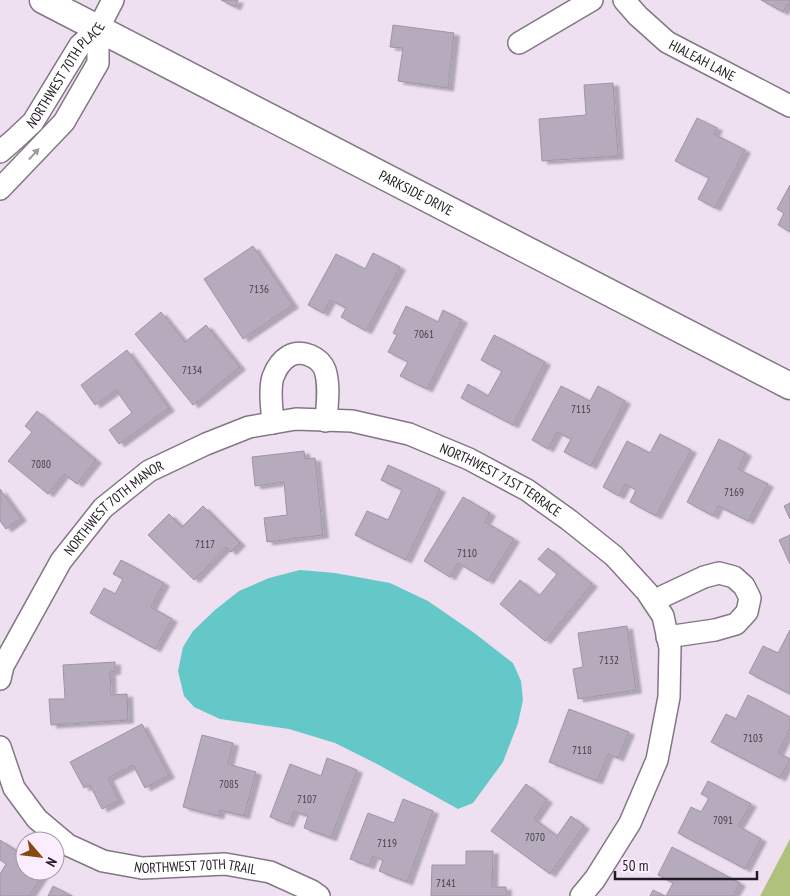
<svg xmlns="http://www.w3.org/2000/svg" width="790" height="896" font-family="'PT Sans Narrow',sans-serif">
  <defs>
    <filter id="shadow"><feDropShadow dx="5.5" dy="3" stdDeviation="1" flood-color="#0004"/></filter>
  </defs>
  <rect width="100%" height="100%" fill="#eee0f1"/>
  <!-- forest -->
  <path fill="#b0c17d" d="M790,839V896H760Z"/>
  <!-- water -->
  <path fill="#65c8c8" d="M300,570L335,573L390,583L428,601L473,632L513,663L521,681L523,700L518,723L503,762L473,803L458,809L377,764L335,743L289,729L220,719L194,707L184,696L178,671L183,647L193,631L215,610L239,591L269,578Z"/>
  <!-- building -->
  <path fill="#b6abbc" stroke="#9f94a5" filter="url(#shadow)" d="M221,0H238L235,7Z
    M761,0H790V6L787,4L783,12Z
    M393,25L454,33L448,88L398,81L403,48L390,47Z
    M613,83L618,156L542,161L539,119L586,115L584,85Z
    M697,118L717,128L714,134L745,150L715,208L698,199L709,178L675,161Z
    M790,185V232L778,225L784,213L777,209Z
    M253,246L293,305L243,339L204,279Z
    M373,253L400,267L366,331L341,317L346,308L330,300L323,313L308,305L336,254L365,269Z
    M406,306L438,322L443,310L462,320L427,389L400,376L408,362L388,352L397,335L393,333Z
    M161,312L185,342L206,325L240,367L193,405L135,334Z
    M494,335L545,362L513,425L461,398L468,384L488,396L502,371L481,360Z
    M127,350L169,408L119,444L109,430L132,413L116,390L95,405L81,385Z
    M561,386L590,401L598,386L625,401L591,466L564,452L571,439L557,432L548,449L532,440Z
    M37,411L96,460L77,484L64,474L48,494L8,461L32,432L25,426Z
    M660,434L691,450L656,516L630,502L636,490L625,484L619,496L603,487L627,441L650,453Z
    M719,439L746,453L738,469L768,484L748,521L718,506L713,516L687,502Z
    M304,451L305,459L315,458L323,535L267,542L264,518L287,515L284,482L255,486L252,457Z
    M388,465L440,489L406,560L355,535L367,511L388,520L402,490L381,480Z
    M0,489L21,518L6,529L0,521Z
    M463,497L490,513L485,522L514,539L488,581L458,563L450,577L424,561Z
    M790,503V519L784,506Z
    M203,506L240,543L231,552L226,547L194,580L148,535L169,514L182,527Z
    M790,535V564L779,540Z
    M548,548L592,584L545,641L500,604L520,580L539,596L557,574L538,559Z
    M121,560L164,583L151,607L172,619L155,649L90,613L104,588L115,594L123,579L113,574Z
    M627,626L636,690L578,699L573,669L583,667L578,633Z
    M790,630V694L749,673L763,646L778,653Z
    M115,662V671L110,672L111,695L127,694L128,720L51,725L49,699H65L63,665Z
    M748,695L790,717V729L778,753L790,759L780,778L711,742L726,714L736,719Z
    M569,709L629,732L618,758L608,754L597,781L549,762Z
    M142,724L169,775L145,788L133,765L108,778L119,800L102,809L90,785L84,788L70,762Z
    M202,735L233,743L228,764L256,772L244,816L220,810L218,816L183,807Z
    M327,758L357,770L331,838L304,828L308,816L294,811L288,824L270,817L290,764L321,776Z
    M708,781L751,804L738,826L761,839L745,869L678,833L691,807L701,812L709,798L701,794Z
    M526,784L547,800L534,819L557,836L571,816L584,826L550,874L491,831Z
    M403,799L433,811L407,882L379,871L383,860L373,856L369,866L350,859L368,813L394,823Z
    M0,840L25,856V871H45L29,896H0V874L6,864L0,860Z
    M672,847L740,883L733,896H666L673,883L658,875Z
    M466,851H493L492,887H506V896H431L432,865H466Z
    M53,886L72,896H48Z
    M653,890L665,896H650Z"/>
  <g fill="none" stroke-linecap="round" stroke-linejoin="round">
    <defs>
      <g id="minor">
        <path id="s1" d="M624,0L638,16L667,42L790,106"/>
        <path d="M519,43L592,0"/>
        <path id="s2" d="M0,152L15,139L33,122L80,45L98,29L113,0"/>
        <path d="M0,189L64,122L98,63V29"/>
        <path d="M273,423C272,410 269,389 273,377C276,369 282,360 289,356C302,349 320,357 325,370C330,386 327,405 326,421"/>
        <path d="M653,601L704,577L719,573L734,577L744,586L750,598L747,612L736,624L715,630L667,637"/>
        <path id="s3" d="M0,679L3,666L61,561L103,508L149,471L206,444L249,427L296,419L352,421L409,434L469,459L527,490L569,520L614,556L647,592L663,616L670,648L669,697L657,760L630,823L595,879L581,896"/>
        <path id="s4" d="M0,747L14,788L37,819L68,845L103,861L142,868L225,864L270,872L312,891L319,896"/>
      </g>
      <g id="tertiary">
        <path id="s5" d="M43,0L790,386"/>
      </g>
    </defs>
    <!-- minor casing -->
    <use href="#minor" stroke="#837685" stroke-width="24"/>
    <!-- tertiary casing -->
    <use href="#tertiary" stroke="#837685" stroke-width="29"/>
    <!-- minor -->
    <use href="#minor" stroke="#fff" stroke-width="21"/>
    <!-- tertiary -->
    <use href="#tertiary" stroke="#fff" stroke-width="26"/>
  </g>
  <!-- one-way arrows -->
  <defs><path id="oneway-solid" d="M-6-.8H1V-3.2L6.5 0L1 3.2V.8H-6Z" transform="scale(1.25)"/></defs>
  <use fill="#9b999c" href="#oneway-solid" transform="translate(34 154) rotate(-47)"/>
  <g text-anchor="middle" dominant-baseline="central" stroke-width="4.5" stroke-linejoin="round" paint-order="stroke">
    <!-- number labels -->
    <g font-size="11" fill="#464049">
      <text x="259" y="289">7136</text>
      <text x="424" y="334">7061</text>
      <text x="192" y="370">7134</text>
      <text x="581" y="409">7115</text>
      <text x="41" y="464">7080</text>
      <text x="734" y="492">7169</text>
      <text x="205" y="544">7117</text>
      <text x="467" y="553">7110</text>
      <text x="609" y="660">7132</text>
      <text x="753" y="738">7103</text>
      <text x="582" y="750">7118</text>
      <text x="229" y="784">7085</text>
      <text x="307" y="799">7107</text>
      <text x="723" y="820">7091</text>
      <text x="535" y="837">7070</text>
      <text x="387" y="843">7119</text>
      <text x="446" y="883">7141</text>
    </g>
    <!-- street labels -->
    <g font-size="14" fill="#211c23" stroke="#fbedfe">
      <text stroke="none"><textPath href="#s1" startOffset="100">HIALEAH LANE</textPath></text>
      <text stroke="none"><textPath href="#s2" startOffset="102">NORTHWEST 70TH PLACE</textPath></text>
      <text stroke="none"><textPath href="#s5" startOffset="420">PARKSIDE DRIVE</textPath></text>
      <text stroke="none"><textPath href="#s3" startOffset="634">NORTHWEST 71ST TERRACE</textPath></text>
      <text stroke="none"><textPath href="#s3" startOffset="209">NORTHWEST 70TH MANOR</textPath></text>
      <text stroke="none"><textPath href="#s4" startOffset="254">NORTHWEST 70TH TRAIL</textPath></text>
    </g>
  </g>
  <!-- north arrow -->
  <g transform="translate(40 856) rotate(118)"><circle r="24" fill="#fbedfe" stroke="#a499a6"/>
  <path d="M0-4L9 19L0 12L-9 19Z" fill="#884811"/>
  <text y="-8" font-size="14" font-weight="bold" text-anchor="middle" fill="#211c23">N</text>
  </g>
  <!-- scale -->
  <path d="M615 871v8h142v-8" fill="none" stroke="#211c23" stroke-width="2.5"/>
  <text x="622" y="871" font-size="15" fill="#211c23" stroke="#fbedfe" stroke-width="4" paint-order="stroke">50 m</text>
</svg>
